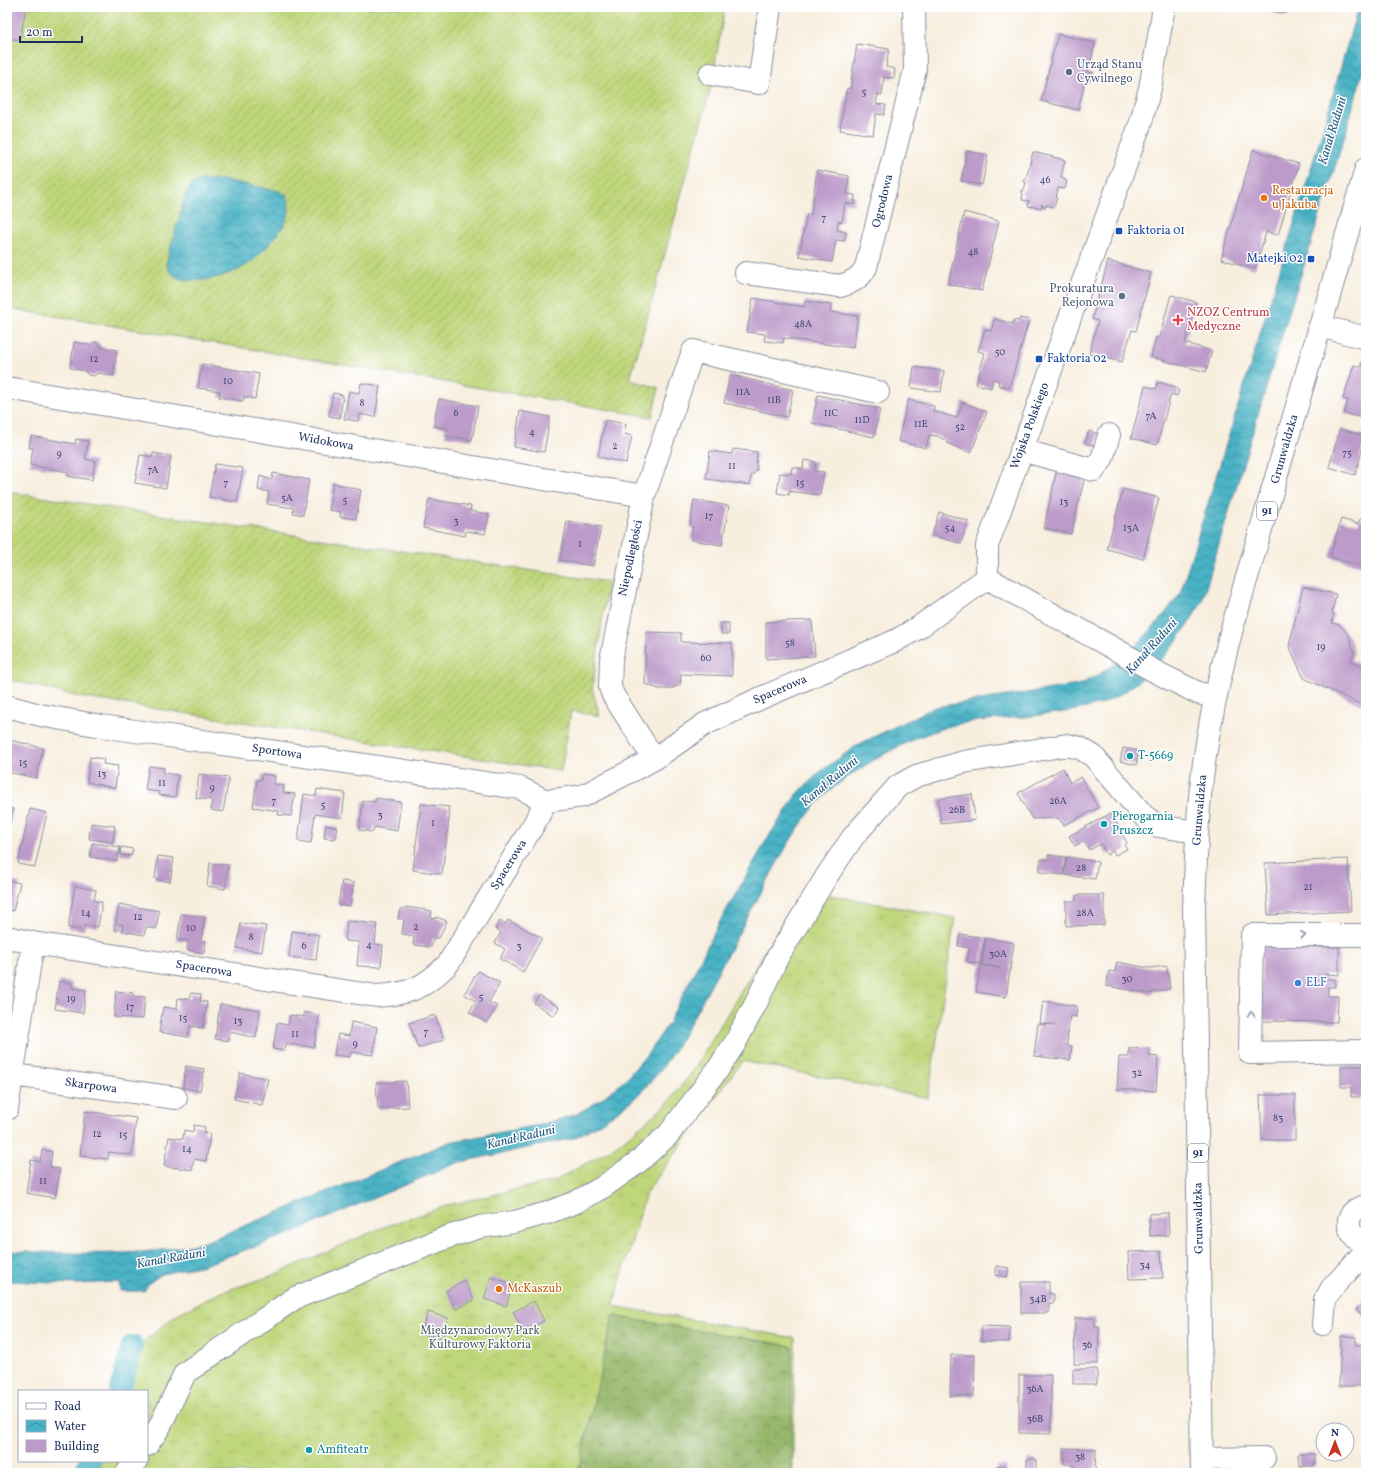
<svg xmlns="http://www.w3.org/2000/svg" width="1373" height="1480" font-family="Vollkorn,serif">
  <defs>
    <pattern id="grass-tufts" width="24" height="20" patternUnits="userSpaceOnUse"><rect width="24" height="20" fill="#bfd67a"/><path d="M3 7l-1-3M5 7V3M7 7l1-3M15 17l-1-3M17 17v-4M19 17l1-3" fill="none" stroke="#a4b86c"/></pattern>
    <pattern id="forest-crowns" width="20" height="18" patternUnits="userSpaceOnUse"><rect width="20" height="18" fill="#97b76a"/><path d="M2 6a3 3 0 1 1 6 0M12 15a3 3 0 1 1 6 0" fill="none" stroke="#7a955a"/></pattern>
    <pattern id="garden-furrows" width="10" height="10" patternUnits="userSpaceOnUse"><rect width="10" height="10" fill="#bfd67a"/><path d="M-1 1l2-2M0 10L10 0M9 11l2-2" fill="none" stroke="#a4b86c"/></pattern>
    <pattern id="water-waves" width="16" height="10" patternUnits="userSpaceOnUse"><rect width="16" height="10" fill="#48b2c5"/><path d="M0 5q4-4 8 0t8 0" fill="none" stroke="#3b91a3"/></pattern>
  </defs>
  <rect width="100%" height="100%" fill="#fff"/>
  <filter id="ink" filterUnits="userSpaceOnUse"><feTurbulence type="fractalNoise" baseFrequency=".025" numOctaves="2"/><feDisplacementMap in="SourceGraphic" scale="8" xChannelSelector="R" yChannelSelector="G"/><feConvolveMatrix kernelMatrix="1 2 1 2 8 2 1 2 1" color-interpolation-filters="sRGB"/></filter>
  <filter id="wash" filterUnits="userSpaceOnUse"><feTurbulence type="fractalNoise" baseFrequency=".012" numOctaves="4" result="noise"/><feDisplacementMap in="SourceGraphic" scale="16" xChannelSelector="R" yChannelSelector="G"/><feGaussianBlur stdDeviation="0.9" result="paint"/><feColorMatrix in="noise" values="0 0 0 0 0 0 0 0 0 0 0 0 0 0 0 0 0 1.4 0 .05"/><feComposite in="paint" operator="in"/></filter>
  <g filter="url(#wash)">
    <rect width="100%" height="100%" fill="#f7eede"/>
    <!-- grass -->
    <path fill="url(#grass-tufts)" stroke="#6d826c" d="M802,890L955,918L928,1098L742,1061L646,1193L613,1306L795,1338L793,1473H88L95,1461H147V1391H129L141,1344L177,1314L222,1292L271,1276L381,1228L452,1204L555,1181L615,1147L665,1106L693,1071Z"/>
    <!-- forest -->
    <path fill="url(#forest-crowns)" stroke="#597364" d="M613,1316L792,1346L791,1473H578Z"/>
    <!-- garden -->
    <path fill="url(#garden-furrows)" stroke="#6d826c" d="M7,7H725L711,87L630,380L659,388L652,417L7,308Z
      M7,492L608,582L592,689L600,716L571,711L561,771L79,697L7,679Z"/>
    <!-- water -->
    <path fill="url(#water-waves)" stroke="#327092" d="M1358,7H1366V60L1346,132L1279,345L1202,601C1181,640 1150,680 1110,700C1084,712 1052,713 1024,717C1001,719 976,720 954,725C916,735 872,759 841,782C808,806 787,845 768,880C748,916 729,952 709,988C690,1023 673,1059 645,1088C625,1109 600,1124 574,1138L457,1163L289,1234L204,1265L162,1274L149,1283L144,1291H120L119,1282L76,1284L7,1281V1251C73,1253 141,1258 205,1242L449,1142L539,1125L577,1114L601,1099L624,1081L649,1052L668,1024L719,923L767,839L797,794L821,771L859,744L935,707L1078,685C1120,668 1153,630 1180,594L1324,126Z
      M199,180H223L279,191L287,195C289,202 290,211 287,219C282,231 259,258 247,265C229,277 173,294 166,263L186,193L192,185Z"/>
    <g fill="none" stroke-linecap="round" stroke-linejoin="round">
      <!-- canal -->
      <path stroke="#48b2c5" stroke-width="22" d="M120,1391L132,1346
        M84,1473L90,1461"/>
    </g>
    <g id="blocks">
      <!-- building -->
      <path fill="#bc9ac9" d="M7,7H26L20,40L7,38Z
        M1252,7H1287L1286,14Z
        M1058,34L1095,43L1088,72L1093,73L1090,81L1085,80L1078,110L1041,101Z
        M857,44L889,49L886,67L895,69L894,78L884,77L882,95L878,94L876,104L886,105L884,115L876,114L873,135L840,130L847,88L850,89Z
        M1253,150L1299,164L1278,235L1266,232L1255,269L1221,259Z
        M967,151L988,155L982,185L961,181Z
        M1033,152L1065,160L1061,177L1065,178L1064,180L1067,181L1065,189L1058,188L1056,198H1057L1054,207L1046,205V207H1043L1042,204L1041,208L1028,206L1029,201L1022,200L1023,194L1022,193V190L1024,191L1026,182H1024V179H1026Z
        M817,170L849,176L847,194L855,195L854,205L845,203L842,222L838,221L837,230L846,232L844,241L836,240L832,262L799,256L807,214L811,215Z
        M964,212L999,221L982,291L948,284Z
        M1108,261L1151,273L1136,331L1132,330L1122,362L1089,354L1098,321L1092,319Z
        M1171,295L1196,302L1185,343L1212,351L1206,372L1151,357L1156,337L1159,338Z
        M753,298L804,307L805,301L831,305L830,312L858,316L853,348L784,338L783,343L764,341L765,334L747,332Z
        M1020,318L1029,320L1009,388L998,385L999,381L993,379L991,388L976,384L985,353L978,351L985,329L991,331L995,319L1012,324L1014,320L1019,321Z
        M74,342L90,345L94,342L99,343L101,347L117,350L113,376L98,373L93,376L88,375L85,371L70,368Z
        M1363,360L1366,361V419L1344,413L1348,400L1343,399L1354,365L1361,367Z
        M202,364L259,374L255,399L244,397L243,401L219,397L220,391L198,388Z
        M914,367L944,371L941,392L911,388Z
        M730,375L793,390L787,417L724,403Z
        M1158,382L1175,387L1179,391L1177,396L1171,394L1157,445L1131,438L1145,386L1156,389Z
        M361,383L380,386L375,417L360,414L358,421L344,419L349,391L359,393Z
        M333,393L343,395L340,418L329,416Z
        M818,395L880,409L874,437L812,423Z
        M439,399L478,406L472,440L445,436L447,428L434,426L435,420H434Z
        M908,400L934,406L933,411L957,418L963,402L987,412L971,453L947,443V441L937,436L929,435L926,448L898,441Z
        M520,411L550,417L544,452L514,447Z
        M605,420L626,424L624,434L632,436L626,463L598,457Z
        M1340,429L1366,436L1355,475L1329,467Z
        M1089,431L1099,434L1095,446L1085,443Z
        M31,436L75,444L76,439L88,441L85,459L95,461L92,480L67,476L68,472L30,465L33,448H29Z
        M733,449L757,452L756,465L757,471L751,476L750,485L706,479L710,451L732,454Z
        M153,453L171,456L166,488L135,483L140,455L153,457Z
        M804,460L816,462L814,471L824,472L820,495L789,491V495L777,493L780,473L791,474L792,467L803,469Z
        M215,464L243,468L237,502L209,497Z
        M1057,469L1085,476L1071,534L1044,528Z
        M273,473L309,480L303,515L293,513L294,508L267,504L269,492L258,490L260,476L272,480Z
        M333,483L361,490L356,519L340,517L341,512L329,510Z
        M1123,489L1159,498L1143,559L1107,549Z
        M429,499L471,506L470,511L489,514L485,534L466,531L465,536L423,528Z
        M694,500L729,506L722,545L691,540L693,527L690,526Z
        M939,512L968,521L961,544L932,535Z
        M1341,519L1358,524L1360,519L1366,521V567L1330,557Z
        M567,521L601,527L593,566L560,560Z
        M1303,587L1336,594L1332,613L1334,614L1332,623L1340,625L1349,636L1354,652L1351,660L1366,669V707L1304,678L1289,646Z
        M812,620L815,656L766,659V622Z
        M721,623H729V634H721Z
        M646,632L681,633V642L732,643V676L681,674L680,685L670,689H659L645,684Z
        M10,740L43,748L36,778L7,772V755Z
        M1123,748L1139,751L1136,765L1120,761Z
        M90,757L104,759L103,764L118,766L115,788L87,782Z
        M149,766L164,768L163,773L178,775L175,797L159,795V792L145,790Z
        M1063,768L1070,783L1081,777L1098,808L1064,825L1058,818L1032,819L1018,793Z
        M199,774L229,778L223,812L211,810L212,800L196,798Z
        M262,774L275,776L274,784L284,786L283,793L295,794L291,816L278,815L279,811L253,807L257,780H261Z
        M317,789L345,793L342,818L315,814L311,843L298,841L304,794L316,796Z
        M972,794L975,820L941,824L938,799Z
        M376,798L401,802L397,831L374,827L373,832L359,830L363,801L375,802Z
        M421,804L449,807L448,812H450L442,874L413,870Z
        M7,807L13,809L10,823L7,822Z
        M30,809L47,813L35,867L18,864Z
        M1111,813L1127,843L1124,845L1127,849L1115,855L1113,851L1107,855L1101,844L1089,850L1084,841L1075,846L1069,836Z
        M91,823L115,826L113,842L89,839Z
        M326,825L337,827L335,839L324,838Z
        M92,843L120,847L117,861L90,857Z
        M121,847L133,849L131,856L120,855Z
        M1048,855L1066,857L1063,875L1039,872L1041,859L1048,860Z
        M158,856L174,858L170,882L155,879Z
        M1067,857L1098,862L1095,879L1064,875Z
        M1348,859L1351,911L1268,915L1265,863Z
        M210,863L228,865L225,889L207,886Z
        M7,880L20,883L13,911L7,910Z
        M342,881L354,883L350,906L338,905Z
        M75,886L96,890L94,901L102,902L98,927L85,925L84,930L68,928Z
        M1076,895H1104V925L1066,926V901H1076Z
        M119,904L159,911L156,929L146,927L144,935L122,931L123,925L119,924L118,931L115,930Z
        M406,907L432,911L431,918L435,919L436,917L447,921L439,938H433L431,947L413,945L414,936L402,934L404,919H398L400,909H405Z
        M181,914L205,917L201,941H206L204,953L187,950L188,941L177,940Z
        M508,920L542,938L523,972L500,959L505,949L495,943L501,932L495,929L500,921L505,924Z
        M347,921L377,924L375,944L383,945L381,967L357,966L359,942L345,941Z
        M241,923L266,926L262,952L237,948Z
        M292,931L319,935L316,960L289,957Z
        M960,934L985,938L981,964L967,962L970,948L958,946Z
        M986,938L1014,943L1006,997L976,992L981,965L1000,968L982,965Z
        M1262,946L1339,947V975L1325,974V979H1335V987H1328V996H1338L1337,1022L1260,1021Z
        M1117,962L1149,968L1167,966L1170,989L1152,992L1153,994L1106,986L1109,971L1115,972Z
        M478,971L500,983L489,1002L497,1006L487,1023L469,1012L476,1001L464,994Z
        M59,981L72,983V988L86,990L83,1013L55,1009Z
        M116,991L133,993V996L145,997L143,1019L114,1017Z
        M191,993L201,994L200,1001L207,1002L203,1028L190,1026L188,1037L159,1032L163,1007L177,1009L178,998L190,999Z
        M539,995L559,1007L554,1016L534,1003Z
        M1043,1001L1077,1006L1076,1017L1070,1016L1068,1027L1067,1046H1072L1070,1060L1034,1056L1038,1024L1056,1025L1040,1023Z
        M220,1004L260,1010L256,1038L230,1032L229,1041L215,1039Z
        M304,1012L319,1015L314,1047L286,1044L285,1051L273,1049L277,1023L288,1025L290,1015L304,1017Z
        M435,1015L444,1040L418,1048L409,1023Z
        M351,1022L377,1027L373,1055L351,1052L350,1057L334,1055L338,1034L349,1036Z
        M1129,1048L1150,1049L1149,1056L1158,1057L1156,1091L1117,1089L1119,1057H1129Z
        M186,1066L204,1069L200,1091L183,1088Z
        M1341,1066H1366V1094H1360V1097H1351V1087H1341Z
        M240,1073L268,1079L262,1105L234,1099Z
        M406,1081L408,1107L378,1109L376,1083Z
        M1260,1095H1295V1140H1262Z
        M85,1111L136,1118L132,1155L109,1152L108,1159L80,1156Z
        M194,1125L205,1127L204,1133L210,1134L206,1161L194,1159L192,1170L164,1166L169,1137L183,1139L184,1130L193,1132Z
        M42,1150L52,1152L50,1167L60,1169L55,1198L26,1193L31,1160L40,1162Z
        M1168,1213L1169,1235L1150,1236L1149,1214Z
        M1161,1251L1163,1278L1129,1279L1128,1252Z
        M997,1266L1009,1268L1007,1277L995,1275Z
        M491,1277L513,1284L506,1306L484,1299Z
        M464,1280L474,1300L456,1309L446,1291Z
        M1021,1282H1049V1294H1054V1303H1049V1313H1021Z
        M1366,1299V1319L1356,1309Z
        M534,1301L544,1321L524,1331L513,1312Z
        M428,1312L448,1318L443,1339L422,1333Z
        M1075,1318H1095V1327H1099L1098,1364H1074Z
        M982,1326L1010,1327L1009,1342L981,1341Z
        M1341,1336L1356,1337L1355,1345H1362V1356H1366V1386H1339Z
        M951,1355H975L974,1396H950Z
        M1073,1369H1097V1384H1073Z
        M1019,1375H1051V1434L1019,1433Z
        M1064,1448L1096,1449L1095,1472H1073L1074,1465L1064,1464Z
        M1298,1454H1315V1466H1299Z
        M1027,1459H1036V1472H1027Z
        M1005,1465L1006,1473H996V1466Z"/>
    </g>
  </g>
  <g filter="url(#ink)">
    <use href="#blocks" fill-opacity="0" stroke="#898e9e" stroke-width="1"/>
    <g fill="none" stroke-linecap="round" stroke-linejoin="round">
      <defs>
        <path id="minor" d="M710,74L759,83L770,7
          M746,273L840,286C852,283 861,278 866,267L915,70L914,7
          M1320,326L1366,338
          M7,388L644,496
          M1021,450L1094,470L1102,459L1109,435
          M987,578V546L1141,122L1150,88L1164,7
          M987,578L1156,672L1198,693L1215,697
          M7,706L40,715L101,726L520,788L546,801
          M654,759L613,695L610,687L611,660L644,496L693,351L878,392
          M546,801L583,796L654,759L705,724L761,698L895,641L918,628L987,578
          M1366,935H1252L1250,1053L1366,1051
          M7,937L33,943L377,996C410,994 424,988 448,964L534,824L546,801
          M7,1074L176,1098
          M7,1109L33,943
          M1366,1206C1340,1212 1346,1235 1366,1245
          M1323,1324L1325,1300L1332,1288L1366,1251
          M147,1445L159,1428L185,1373L295,1298L448,1237L480,1227L514,1222L547,1213L576,1202L603,1187L638,1162L668,1135L718,1069L735,1043L756,1003L777,958L828,874L853,837L898,786L916,776L964,762L1067,745L1080,748L1093,756L1144,816L1158,826L1197,832
          M1202,1459L1264,1458
          M127,1473L136,1461"/>
        <path id="major" d="M1202,1473L1194,908C1196,860 1197,811 1204,763C1210,718 1220,675 1231,632L1366,169"/>
      </defs>
      <!-- minor casing -->
      <use href="#minor" stroke="#898e9e" stroke-width="24"/>
      <!-- major casing -->
      <use href="#major" stroke="#898e9e" stroke-width="24"/>
      <!-- minor -->
      <use href="#minor" stroke="#fff" stroke-width="22"/>
      <!-- major -->
      <use href="#major" stroke="#fff" stroke-width="22"/>
    </g>
    <!-- one-way arrows -->
    <defs><path id="oneway-chevron" d="M-2-3.5L2.5 0L-2 3.5" fill="none" stroke-width="1.6" stroke-linecap="round" stroke-linejoin="round"/></defs>
    <g stroke="#8d97ae">
      <use href="#oneway-chevron" transform="translate(1303 935)"/>
      <use href="#oneway-chevron" transform="translate(1251 1014) rotate(-89)"/>
    </g>
  </g>
  <!-- markers -->
  <g fill="#5c6f8a" stroke="#fff" stroke-width="1.5">
    <circle cx="1069" cy="72" r="4"/>
    <circle cx="1122" cy="296" r="4"/>
  </g>
  <g fill="#e8710a" stroke="#fff" stroke-width="1.5">
    <circle cx="1264" cy="198" r="4"/>
    <circle cx="499" cy="1289" r="4"/>
  </g>
  <g fill="#1a4fb4" stroke="#fff" stroke-width="1.5">
    <rect x="1115" y="227" width="8" height="8" rx="2"/>
    <rect x="1307" y="255" width="8" height="8" rx="2"/>
    <rect x="1035" y="355" width="8" height="8" rx="2"/>
  </g>
  <path fill="#e0444e" stroke="#fff" stroke-width="1.5" d="M1176 314h4v4h4v4h-4v4h-4v-4h-4v-4h4z"/>
  <g fill="#0f9aa8" stroke="#fff" stroke-width="1.5">
    <circle cx="1130" cy="756" r="4"/>
    <circle cx="1104" cy="824" r="4"/>
    <circle cx="309" cy="1450" r="4"/>
  </g>
  <circle fill="#3f7fe0" stroke="#fff" stroke-width="1.5" cx="1298" cy="983" r="4"/>
  <g text-anchor="middle" dominant-baseline="central" stroke-width="3" stroke-linejoin="round" paint-order="stroke">
    <!-- number labels -->
    <g font-size="10" fill="#434a79">
      <text x="864" y="92">5</text>
      <text x="1045" y="180">46</text>
      <text x="824" y="218">7</text>
      <text x="973" y="252">48</text>
      <text x="803" y="324">48A</text>
      <text x="1000" y="352">50</text>
      <text x="94" y="359">12</text>
      <text x="228" y="381">10</text>
      <text x="743" y="392">11A</text>
      <text x="774" y="400">11B</text>
      <text x="362" y="403">8</text>
      <text x="456" y="413">6</text>
      <text x="831" y="413">11C</text>
      <text x="1151" y="416">7A</text>
      <text x="862" y="420">11D</text>
      <text x="921" y="424">11E</text>
      <text x="960" y="427">52</text>
      <text x="532" y="432">4</text>
      <text x="615" y="446">2</text>
      <text x="1347" y="453">75</text>
      <text x="59" y="454">9</text>
      <text x="732" y="466">11</text>
      <text x="153" y="470">7A</text>
      <text x="226" y="483">7</text>
      <text x="800" y="483">15</text>
      <text x="287" y="498">5A</text>
      <text x="345" y="500">5</text>
      <text x="1064" y="502">13</text>
      <text x="709" y="516">17</text>
      <text x="456" y="521">3</text>
      <text x="950" y="528">54</text>
      <text x="1131" y="528">13A</text>
      <text x="580" y="544">1</text>
      <text x="790" y="643">58</text>
      <text x="1321" y="647">19</text>
      <text x="706" y="658">60</text>
      <text x="23" y="763">15</text>
      <text x="102" y="774">13</text>
      <text x="162" y="783">11</text>
      <text x="212" y="788">9</text>
      <text x="274" y="801">7</text>
      <text x="1058" y="801">26A</text>
      <text x="323" y="805">5</text>
      <text x="957" y="810">26B</text>
      <text x="380" y="815">3</text>
      <text x="433" y="823">1</text>
      <text x="1081" y="868">28</text>
      <text x="1308" y="887">21</text>
      <text x="86" y="913">14</text>
      <text x="1085" y="913">28A</text>
      <text x="138" y="917">12</text>
      <text x="416" y="927">2</text>
      <text x="191" y="928">10</text>
      <text x="251" y="937">8</text>
      <text x="369" y="945">4</text>
      <text x="304" y="946">6</text>
      <text x="519" y="946">3</text>
      <text x="998" y="954">30A</text>
      <text x="1127" y="979">30</text>
      <text x="481" y="997">5</text>
      <text x="71" y="999">19</text>
      <text x="130" y="1007">17</text>
      <text x="183" y="1018">15</text>
      <text x="238" y="1021">13</text>
      <text x="426" y="1032">7</text>
      <text x="295" y="1034">11</text>
      <text x="355" y="1044">9</text>
      <text x="1137" y="1073">32</text>
      <text x="1278" y="1118">83</text>
      <text x="97" y="1134">12</text>
      <text x="123" y="1135">15</text>
      <text x="187" y="1149">14</text>
      <text x="43" y="1181">11</text>
      <text x="1145" y="1265">34</text>
      <text x="1038" y="1299">34B</text>
      <text x="1087" y="1345">36</text>
      <text x="1035" y="1389">36A</text>
      <text x="1035" y="1419">36B</text>
      <text x="1080" y="1457">38</text>
    </g>
    <!-- shield labels -->
    <g fill="#fff" stroke="#5f6d8e" stroke-width="1">
      <rect x="1257" y="502" width="20" height="18" rx="3"/>
      <rect x="1188" y="1144" width="20" height="18" rx="3"/>
    </g>
    <g font-size="11" font-weight="bold" fill="#1b2f5e">
      <text x="1267" y="511">91</text>
      <text x="1198" y="1153">91</text>
    </g>
    <!-- service labels -->
    <g font-size="12" fill="#4e5e75" stroke="#fff" text-anchor="start">
      <text x="1077" y="65">Urząd Stanu<tspan x="1077" dy="14">Cywilnego</tspan></text>
      <text x="1114" y="289" text-anchor="end">Prokuratura<tspan x="1114" dy="14">Rejonowa</tspan></text>
    </g>
    <!-- food labels -->
    <g font-size="12" fill="#c56008" stroke="#fff" text-anchor="start">
      <text x="1272" y="191">Restauracja<tspan x="1272" dy="14">u Jakuba</tspan></text>
      <text x="507" y="1289">McKaszub</text>
    </g>
    <!-- street labels -->
    <g font-size="12" fill="#1b2f5e" stroke="#fff">
      <text transform="translate(883 201) rotate(-76)">Ogrodowa</text>
      <text transform="translate(1030 426) rotate(-70)">Wojska Polskiego</text>
      <text transform="translate(326 442) rotate(10)">Widokowa</text>
      <text transform="translate(1285 449) rotate(-74)">Grunwaldzka</text>
      <text transform="translate(631 558) rotate(-78)">Niepodległości</text>
      <text transform="translate(780 690) rotate(-23)">Spacerowa</text>
      <text transform="translate(277 752) rotate(8)">Sportowa</text>
      <text transform="translate(1200 810) rotate(-85)">Grunwaldzka</text>
      <text transform="translate(509 865) rotate(-58)">Spacerowa</text>
      <text transform="translate(204 969) rotate(9)">Spacerowa</text>
      <text transform="translate(91 1086) rotate(8)">Skarpowa</text>
      <text transform="translate(1199 1218) rotate(-91)">Grunwaldzka</text>
    </g>
    <!-- transit labels -->
    <g font-size="12" fill="#164399" stroke="#fff" text-anchor="start">
      <text x="1127" y="231">Faktoria 01</text>
      <text x="1303" y="259" text-anchor="end">Matejki 02</text>
      <text x="1047" y="359">Faktoria 02</text>
    </g>
    <!-- health labels -->
    <g font-size="12" fill="#be3a42" stroke="#fff" text-anchor="start">
      <text x="1187" y="313">NZOZ Centrum<tspan x="1187" dy="14">Medyczne</tspan></text>
    </g>
    <!-- culture labels -->
    <g font-size="12" fill="#0d838f" stroke="#fff" text-anchor="start">
      <text x="1138" y="756">T-5669</text>
      <text x="1112" y="817">Pierogarnia<tspan x="1112" dy="14">Pruszcz</tspan></text>
      <text x="317" y="1450">Amfiteatr</text>
    </g>
    <!-- shop labels -->
    <g font-size="12" fill="#366cbe" stroke="#fff" text-anchor="start">
      <text x="1306" y="983">ELF</text>
    </g>
    <!-- park labels -->
    <g font-size="12" fill="#4c6166" stroke="#fff">
      <text x="480" y="1331">Międzynarodowy Park<tspan x="480" dy="14">Kulturowy Faktoria</tspan></text>
    </g>
    <!-- water labels -->
    <g font-size="13" font-style="italic" fill="#2b5d82" stroke="#fff">
      <text transform="translate(1333 131) rotate(-73)">Kanał Raduni</text>
      <text transform="translate(1152 647) rotate(-48)">Kanał Raduni</text>
      <text transform="translate(830 782) rotate(-40)">Kanał Raduni</text>
      <text transform="translate(521 1138) rotate(-13)">Kanał Raduni</text>
      <text transform="translate(171 1259) rotate(-10)">Kanał Raduni</text>
    </g>
  </g>
  <!-- margin -->
  <rect width="1373" height="1480" fill="none" stroke="#fff" stroke-width="24"/>
  <!-- legend -->
  <rect x="18" y="1390" width="130" height="72" fill="#ffffff" stroke="#a4acbf"/>
  <rect x="26" y="1403" width="20" height="6" fill="#ffffff" stroke="#a4acbf"/>
  <text x="54" y="1410" font-size="12" fill="#1b2f5e">Road</text>
  <rect x="26" y="1420" width="20" height="12" fill="url(#water-waves)" stroke="#a4acbf"/>
  <text x="54" y="1430" font-size="12" fill="#1b2f5e">Water</text>
  <rect x="26" y="1440" width="20" height="12" fill="#bc9ac9" stroke="#a4acbf"/>
  <text x="54" y="1450" font-size="12" fill="#1b2f5e">Building</text>
  <!-- north arrow -->
  <g transform="translate(1335 1442)"><circle r="19" fill="#ffffff" stroke="#a4acbf"/>
  <path d="M0-3L7 15L0 10L-7 15Z" fill="#c8321e"/>
  <text y="-6" font-size="11" font-weight="bold" text-anchor="middle" fill="#1b2f5e">N</text>
  </g>
  <!-- scale -->
  <path d="M20 36v6h62v-6" fill="none" stroke="#1b2f5e" stroke-width="2"/>
  <text x="26" y="36" font-size="12" fill="#1b2f5e" stroke="#ffffff" stroke-width="3" paint-order="stroke">20 m</text>
</svg>
